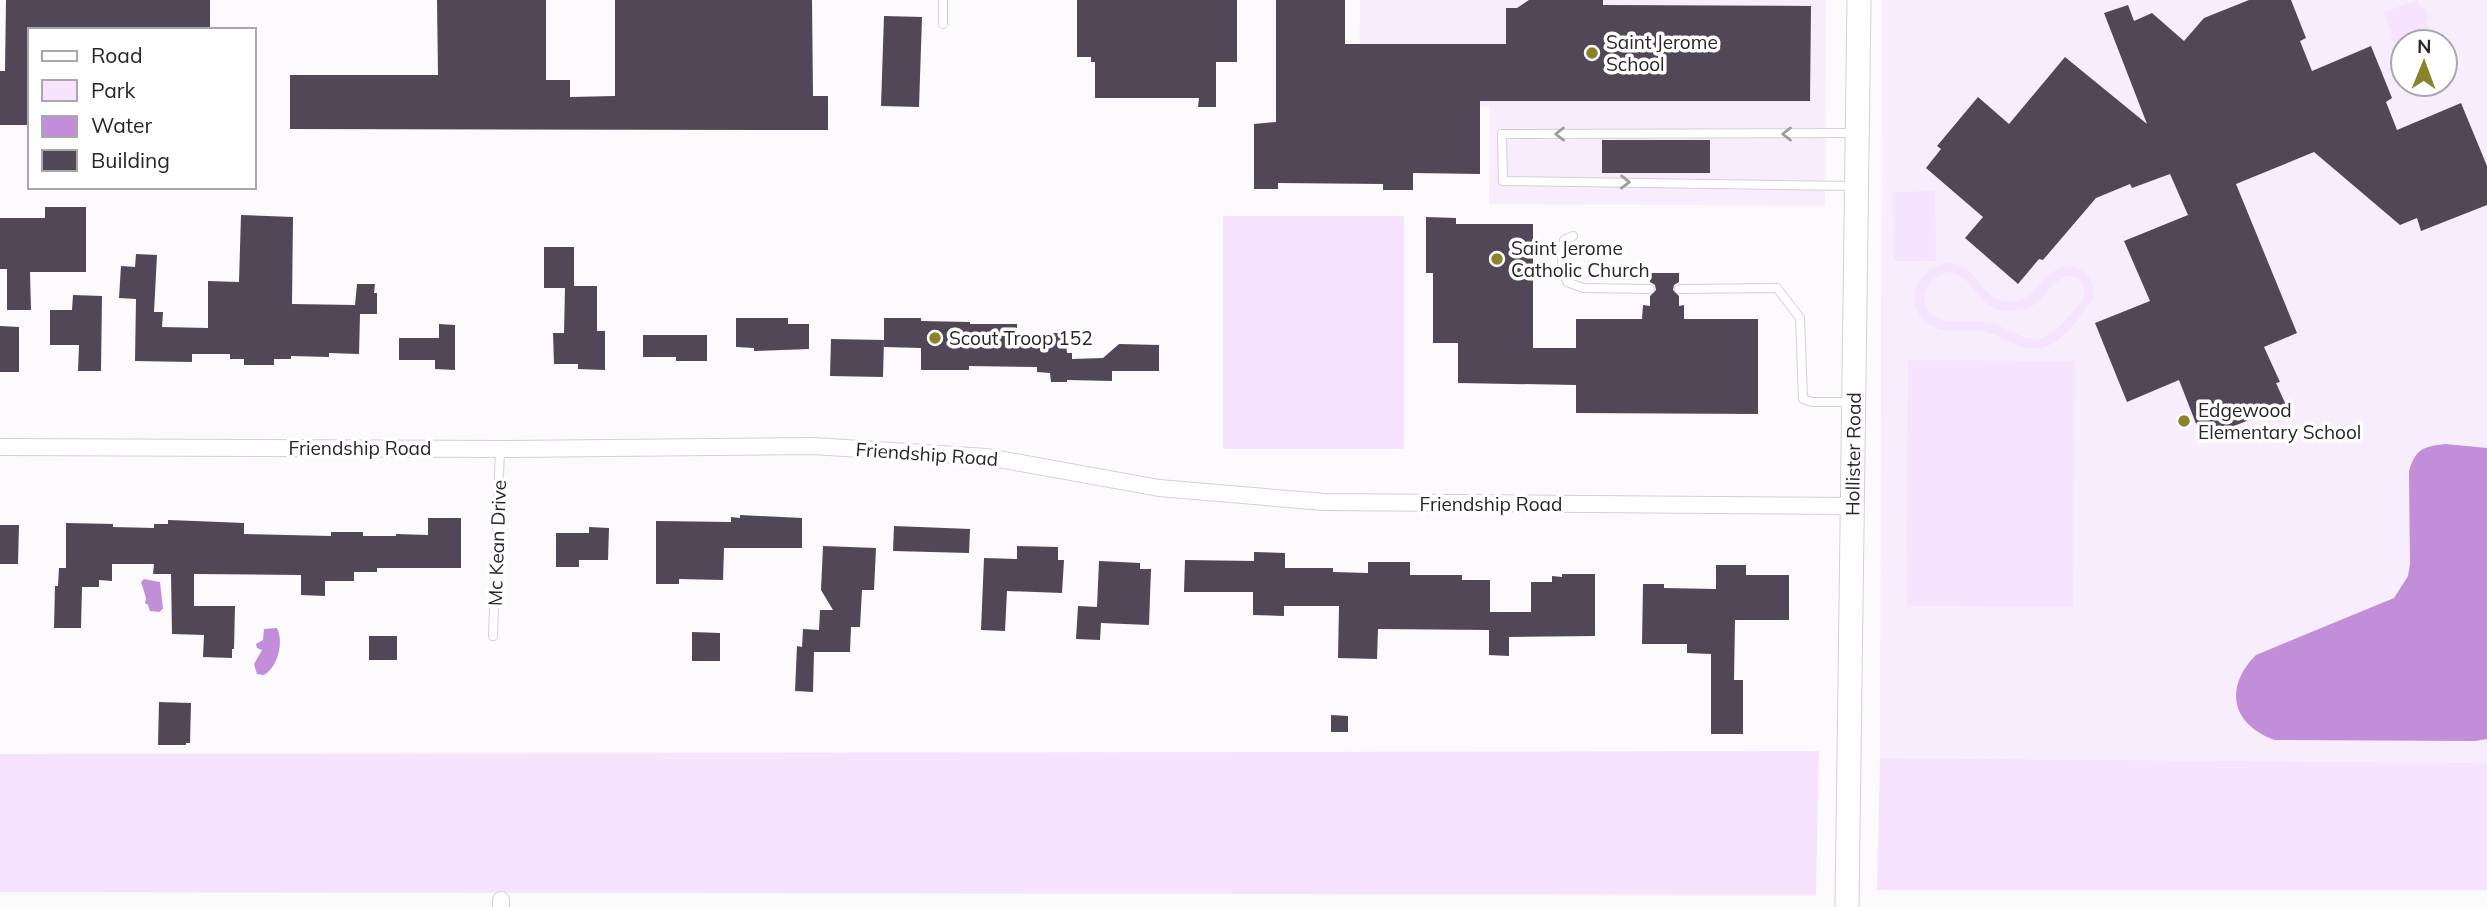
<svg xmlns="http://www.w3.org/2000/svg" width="2487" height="907" font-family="Mulish,sans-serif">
  <rect width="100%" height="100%" fill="#fcfafd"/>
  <!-- built -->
  <path fill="#f7edfc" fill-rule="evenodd" d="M1360,0H1826L1825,206L1489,204L1490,107L1359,106Z
    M1882,0H2487V763L1880,758ZM2403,42H2445V84H2403Z"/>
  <!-- green -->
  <path fill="#f6e4fe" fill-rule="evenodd" d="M2417,0L2421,8H2425L2429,18L2426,21L2432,37L2437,36L2439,42H2403V60L2390,35L2392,34L2384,12Z
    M1935,191L1936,261H1894L1893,192Z
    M1223,216H1404V449H1223Z
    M1948,263C1980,265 1976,295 2004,301C2032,307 2037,278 2058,269C2080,259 2098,279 2092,300C2080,316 2066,338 2048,346C2024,356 2004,335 1982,331C1964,327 1946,336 1930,325C1900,304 1916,268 1948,263ZM1947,272C1978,275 1977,316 2014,311C2022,310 2029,309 2035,304C2046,296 2063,266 2078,279C2085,284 2085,290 2084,298C2072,312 2057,334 2040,338C2022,342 2005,326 1989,322C1973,318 1955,325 1940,319C1914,308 1923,279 1947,272Z
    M1908,360L2075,361L2073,607L1906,606Z
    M1819,751L1816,895L0,892V754Z
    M1880,758L2487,763V890H1877Z"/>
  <!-- water -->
  <path fill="#c28ed9" d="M2445,444L2487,448V739L2475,741L2275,740C2232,725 2223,688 2256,655L2394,598L2408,576L2410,564L2409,472C2414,450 2424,446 2445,444Z
    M144,579L160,582L163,609L159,612L150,611L148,605L145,603L146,598L141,582Z
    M277,628C284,642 278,667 264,675L257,674L254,664L262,650L257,648L256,644L263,640L264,629Z"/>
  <!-- building -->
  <path fill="#514756" d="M6,0H210V30H30V125H0V71H5Z
    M437,0H546V80H570V97L615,96V0H812L813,96H828V130L290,129V75H438Z
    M1077,0H1237V62H1216V107H1198L1199,98H1095V62H1091V57H1077Z
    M1276,0H1345V44H1506V8H1517L1529,0H1603V5L1811,6L1810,101H1480V174L1413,173V190H1383V184L1278,183V189H1254V124L1276,122Z
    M2249,0H2291L2306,38L2300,41L2312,71L2371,46L2392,98L2386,102L2397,130L2461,103L2487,166V205L2421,231L2417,218L2400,225L2314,152L2236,184L2297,333L2264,347L2280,382L2276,383L2286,405L2202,439L2179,380L2127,402L2095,323L2150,301L2124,241L2188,215L2170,174L2132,188L2130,184L2096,198L2043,260L2039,259L2018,284L1965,238L1983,217L1926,168L1941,149L1937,146L1978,97L2009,124L2065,57L2147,124L2104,13L2128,5L2134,21L2152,13L2184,41L2204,18Z
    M884,16L922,17L919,107L881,106Z
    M1602,140H1710V173H1602Z
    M45,207H86V272H30L31,310H7V269H0V218H45Z
    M241,215L293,217L292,304L355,305L357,284H375L374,293H377V314H360L359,354L329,353V357L291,356V359H274V365H244V359H230V354H192V362L135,361L136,299L119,298L121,266L135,267L136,254L157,255L154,312H163L162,327L208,328V281L239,282Z
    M1426,217L1456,218V224H1533V348H1576V319H1642L1643,305L1650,306V296L1656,290L1655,285L1650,282V273H1679V282L1674,285L1673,290L1679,296V306L1684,305V319H1758V414L1576,413V385L1458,383V343H1433V273H1426Z
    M544,247H574V286H597V331H605V370L578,369V364H554L553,333H564L565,288H544Z
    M73,295L102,296L101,371H78L79,345H50V310H72Z
    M736,318H788V324H809V349L754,351V348L736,347Z
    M884,318H921V321L970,322V324H1017V333H1065L1067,353H1072V359L1103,358L1119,344L1159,345V371H1112V381L1067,380V382H1051L1050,373L1037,372V367L969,366V370H921V348L884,347Z
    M439,324L455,325V370L435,369V360H399V338H439Z
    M0,326L19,327V372H0Z
    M643,335H707V361H676V357H643Z
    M831,339L884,340L883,377L830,376Z
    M740,515L802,518V548H724L723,580L679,579V584H656V521L731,522V517L740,518Z
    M428,518H461V568H377V572H354V581H325V596L301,595V575L194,574V606H235L234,649H232V658L203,657L204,635L172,634L171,574H153L154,564H112V581L99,580V587H82L81,628H54L55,586H58L59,568H66V523L113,524V527L154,528V524H168V520L195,521L244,523V534L331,536V532H363V536H396V534L428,535Z
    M0,525H19L18,564H0Z
    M894,526L970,529L969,553L893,551Z
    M589,527L609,528L608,560H579V567H556V533H589Z
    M823,546L876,548L874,590H862L860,627H851L850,652H814L813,692L795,691L797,646L802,647L803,629L819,630L820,610H833L821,590Z
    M1017,546L1058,547V560H1064L1062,593L1007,591L1005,631L981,630L984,558L1017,559Z
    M1254,552L1285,553V568H1333V572L1368,573V562H1410V575H1462V580H1490V612H1531V582H1552V576L1562,577V574H1595V636L1509,637V656L1489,655V630L1378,629L1377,659L1338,658L1339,606H1284V616L1253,615V592H1184L1185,560L1254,561Z
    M1099,561L1140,563V569H1151L1149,625L1101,623L1100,640L1076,639L1078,606L1097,607Z
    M1716,565H1746V575H1789V620H1735L1734,680H1743V734H1711V654L1687,653V644H1642L1643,584H1664V588L1716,589Z
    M692,632L720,633V661H692Z
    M369,636H397V660H369Z
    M159,702L191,703L190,743H186V745H158Z
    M1331,715L1348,716V732H1331Z"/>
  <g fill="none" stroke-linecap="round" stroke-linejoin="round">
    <defs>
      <path id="lane" d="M943,24V0
        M1855,186L1503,181L1502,134L1856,133
        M1573,236L1564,240C1560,255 1562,268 1567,282L1583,288L1650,289
        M1679,289L1777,288L1800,318L1803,399L1812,402H1852
        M493,636L500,449"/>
      <path id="street" d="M0,447L506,449L813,446L987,457L1159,488L1324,502L1851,506
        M501,907V900"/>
      <g id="secondary">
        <path id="s1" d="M1847,907L1859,0"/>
      </g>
    </defs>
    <!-- lane casing -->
    <use href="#lane" stroke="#d8ccde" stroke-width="10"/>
    <!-- street casing -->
    <use href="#street" stroke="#d8ccde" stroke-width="18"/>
    <!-- secondary casing -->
    <use href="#secondary" stroke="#d8ccde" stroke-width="25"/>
    <!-- lane -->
    <use href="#lane" stroke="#fff" stroke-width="8"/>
    <!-- street -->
    <use href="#street" stroke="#fff" stroke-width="16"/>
    <!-- secondary -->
    <use href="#secondary" stroke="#fff" stroke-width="23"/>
  </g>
  <!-- one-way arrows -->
  <defs><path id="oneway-chevron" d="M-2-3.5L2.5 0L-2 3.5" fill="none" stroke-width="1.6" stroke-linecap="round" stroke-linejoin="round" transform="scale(1.75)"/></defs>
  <g stroke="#9e9c9f">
    <use href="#oneway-chevron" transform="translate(1560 134) rotate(180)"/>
    <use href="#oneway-chevron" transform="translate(1787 134) rotate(180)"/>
    <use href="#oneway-chevron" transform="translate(1625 182) rotate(1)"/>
  </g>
  <!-- markers -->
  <g fill="#8a832b" stroke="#fff" stroke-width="2.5">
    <circle cx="1592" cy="53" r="7"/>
    <circle cx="1497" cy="259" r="7"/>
    <circle cx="935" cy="338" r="7"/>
    <circle cx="2184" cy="421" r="7"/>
  </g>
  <g text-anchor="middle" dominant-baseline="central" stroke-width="7" stroke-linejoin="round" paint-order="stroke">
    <!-- poi labels -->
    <g font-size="19" fill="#28242a" stroke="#fff" text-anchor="start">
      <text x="1606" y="42">Saint Jerome<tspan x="1606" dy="22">School</tspan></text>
      <text x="1511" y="248">Saint Jerome<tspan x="1511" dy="22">Catholic Church</tspan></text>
      <text x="949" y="338">Scout Troop 152</text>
      <text x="2198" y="410">Edgewood<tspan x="2198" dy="22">Elementary School</tspan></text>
    </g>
    <!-- street labels -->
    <g font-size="19" fill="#28242a" stroke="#fff">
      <text x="360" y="448">Friendship Road</text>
      <text stroke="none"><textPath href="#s1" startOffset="453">Hollister Road</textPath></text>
      <text transform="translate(927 454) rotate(4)">Friendship Road</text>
      <text x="1491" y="504">Friendship Road</text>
      <text transform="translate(497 543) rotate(-88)">Mc Kean Drive</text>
    </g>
  </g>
  <!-- legend -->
  <rect x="28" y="28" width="228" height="161" fill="#ffffff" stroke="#a9a7aa" stroke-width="2"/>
  <rect x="42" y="51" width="35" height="10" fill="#ffffff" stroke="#a9a7aa" stroke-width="2"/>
  <text x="91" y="63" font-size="21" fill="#28242a">Road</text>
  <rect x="42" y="80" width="35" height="21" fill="#f6e4fe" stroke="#a9a7aa" stroke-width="2"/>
  <text x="91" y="98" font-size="21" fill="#28242a">Park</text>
  <rect x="42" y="116" width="35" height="21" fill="#c28ed9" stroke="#a9a7aa" stroke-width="2"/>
  <text x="91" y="133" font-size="21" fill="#28242a">Water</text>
  <rect x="42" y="150" width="35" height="21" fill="#514756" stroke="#a9a7aa" stroke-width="2"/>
  <text x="91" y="168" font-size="21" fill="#28242a">Building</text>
  <!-- north arrow -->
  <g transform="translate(2424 63) rotate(1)"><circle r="33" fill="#ffffff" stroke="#a9a7aa" stroke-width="2"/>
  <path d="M0-5L12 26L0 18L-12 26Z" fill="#8a832b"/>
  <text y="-10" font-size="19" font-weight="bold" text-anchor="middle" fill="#28242a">N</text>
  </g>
</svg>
